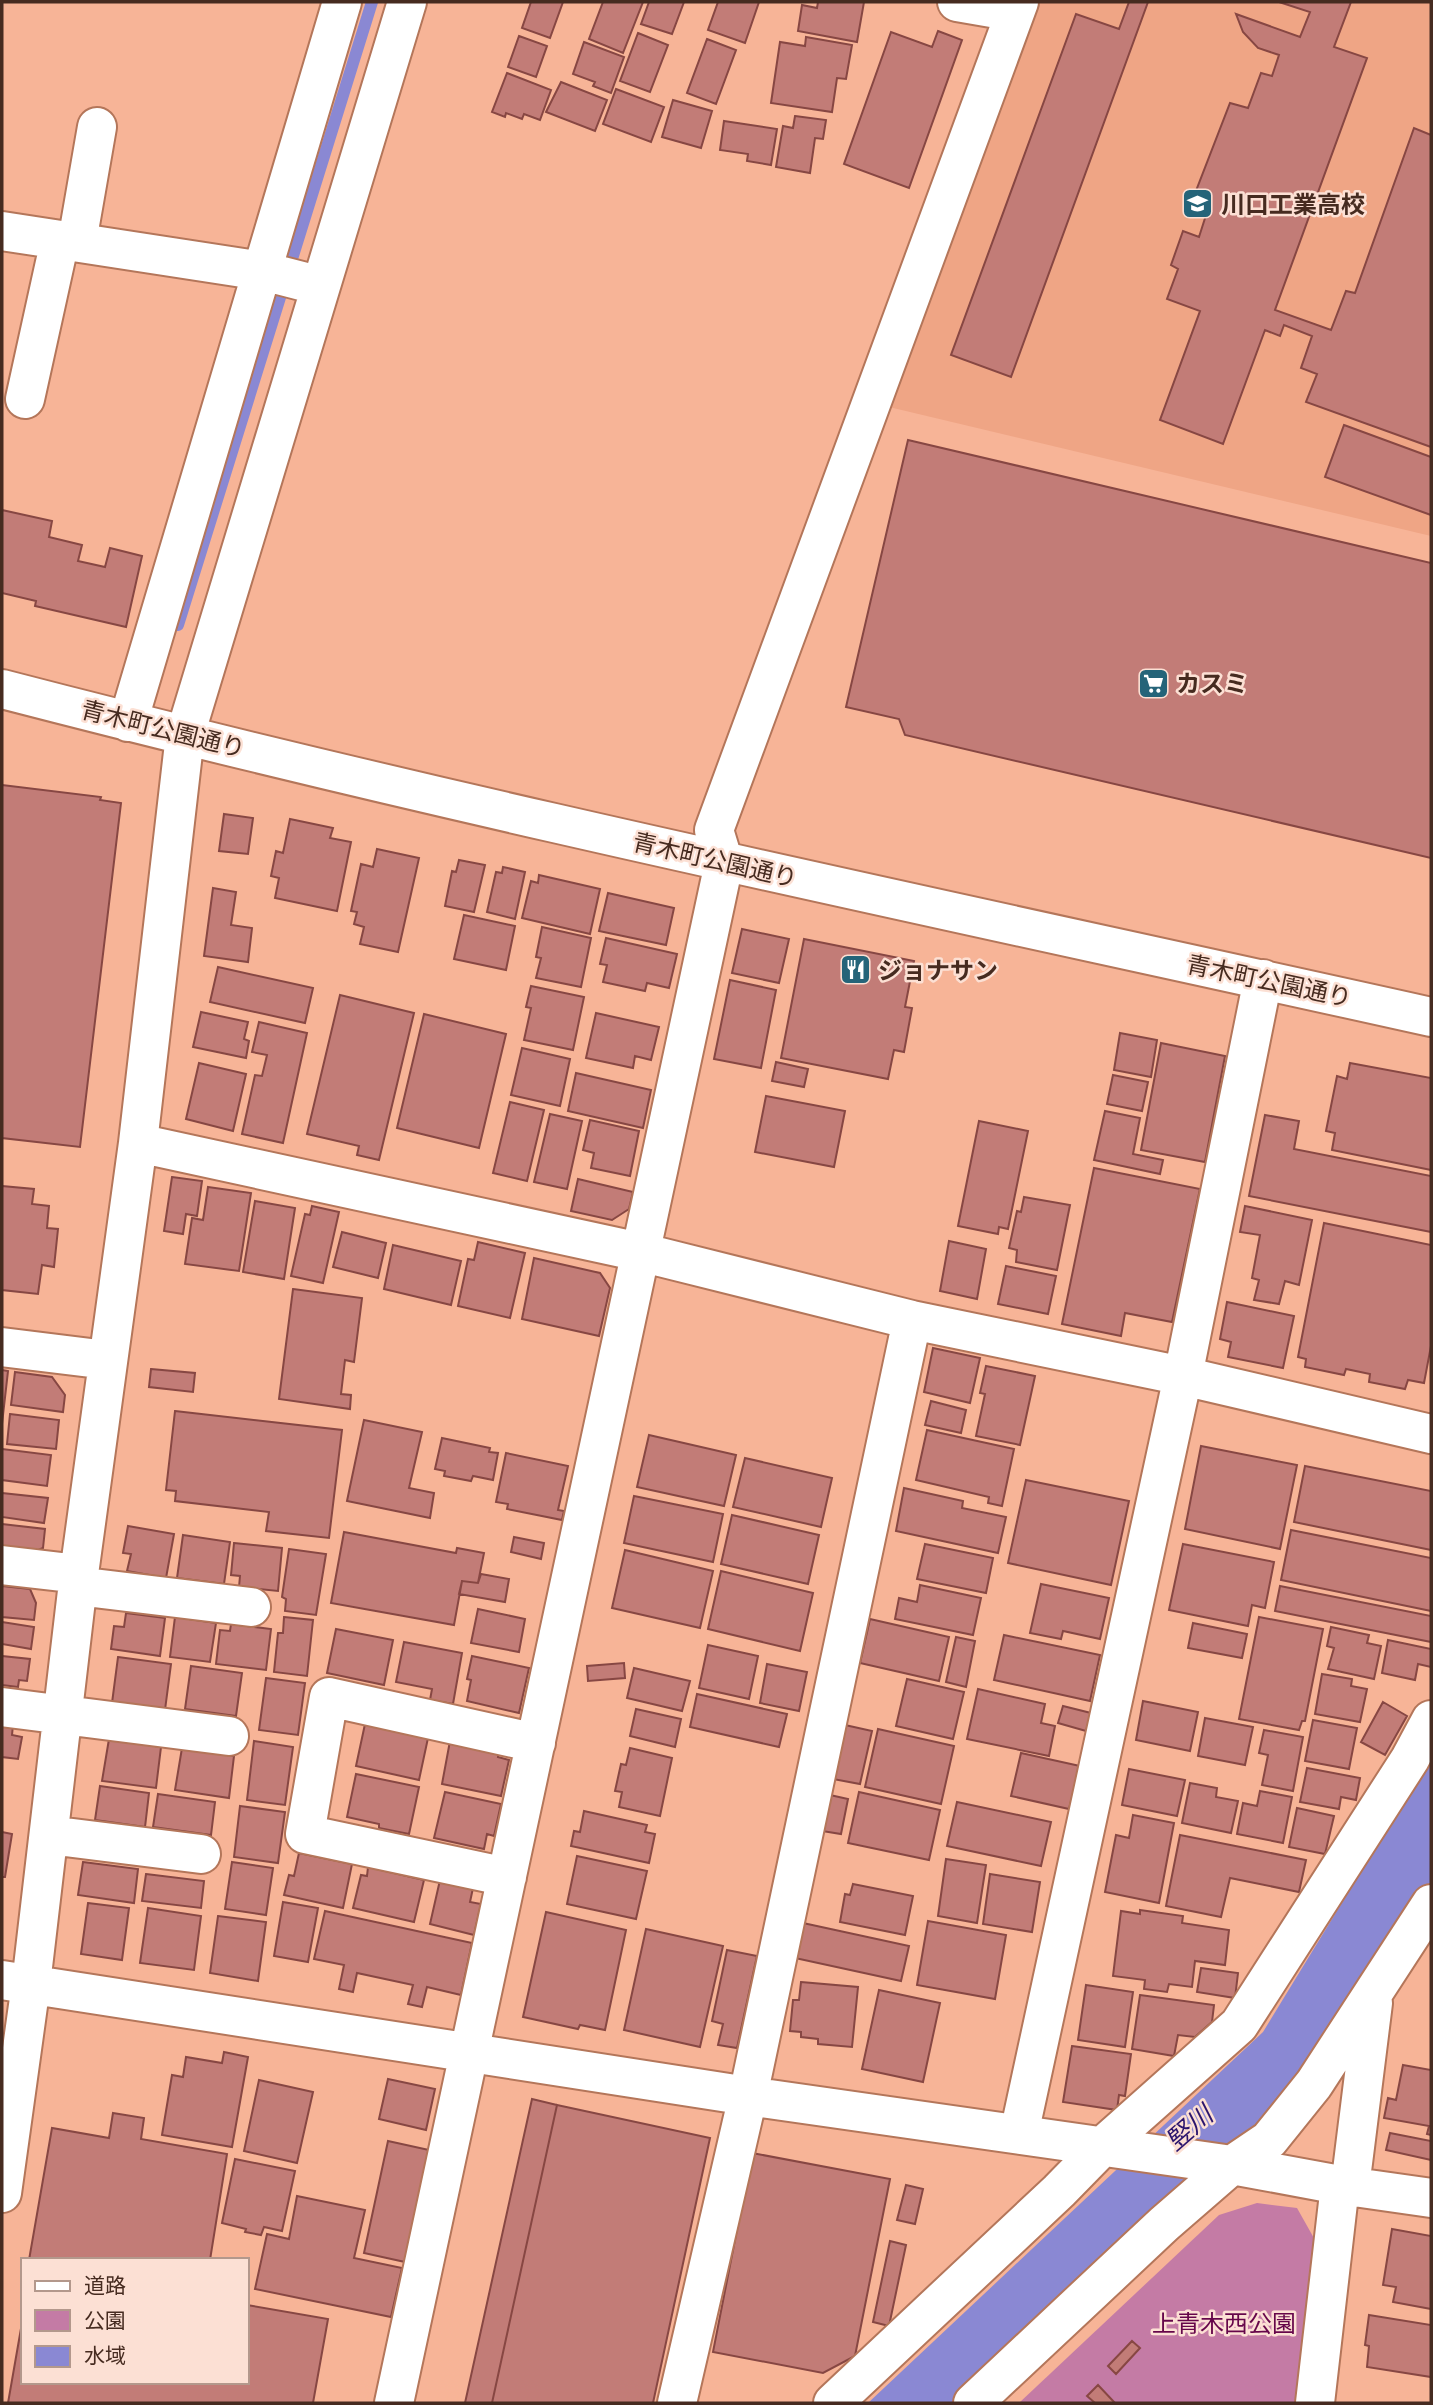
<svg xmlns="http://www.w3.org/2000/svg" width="1433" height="2405" font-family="Arial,'Noto Sans JP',sans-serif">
  <rect width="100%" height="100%" fill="#f7b497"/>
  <!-- built -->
  <path fill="#efa585" d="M1039,2H1431V536L889,407Z"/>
  <!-- green -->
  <path fill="#c47ba5" d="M1257,2203L1297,2208L1315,2240L1296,2403H1019L1219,2215Z"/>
  <!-- water -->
  <path fill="#8a88d3" d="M1431,1757V1881L1334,2032L1309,2076L961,2403H868L1263,2032Z"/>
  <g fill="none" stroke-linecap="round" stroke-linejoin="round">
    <!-- stream -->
    <path stroke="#8a88d3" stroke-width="12" d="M178,625L372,2"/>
  </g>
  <!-- building -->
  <path fill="#c27c77" stroke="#874743" stroke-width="2" d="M531,2H563L550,38L522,28Z
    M603,2H643L623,53L589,39Z
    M649,2H684L672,34L641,24Z
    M718,2H759L745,43L708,30Z
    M818,2H864L857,42L798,31L802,5L817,8Z
    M1129,2H1148L1011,377L951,355L1076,14L1119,29Z
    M1279,2H1351L1334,47L1367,58L1275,310L1331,330L1346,291L1355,293L1414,128L1431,135V447L1306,402L1317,374L1301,368L1312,336L1284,325L1280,336L1265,330L1223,444L1160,420L1200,311L1167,299L1178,269L1171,265L1183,231L1199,237L1206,215L1189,209L1230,103L1248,108L1261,73L1272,76L1279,55L1258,48L1243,32L1236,14L1300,37L1310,12Z
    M938,31L962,40L909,188L844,164L891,32L932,47Z
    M638,33L668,45L650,92L620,81Z
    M519,36L547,46L536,77L508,67Z
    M806,37L852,45L846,79L837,78L832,112L771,103L780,42L805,46Z
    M707,39L736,50L716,104L687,93Z
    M584,42L624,57L611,93L593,86L595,82L573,74Z
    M507,73L551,90L540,120L524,114L522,119L506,113L505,117L492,112Z
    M561,82L607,100L595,131L546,112Z
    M616,89L664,107L651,142L603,124Z
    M673,100L712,111L701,148L662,137Z
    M795,116L826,120L823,139L815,138L810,173L776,167L783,126L793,128Z
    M724,121L777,129L771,165L747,161L748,154L720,150Z
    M1344,425L1431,457V515L1325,477Z
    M908,440L1431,563V858L905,735L899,719L846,707Z
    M2,510L52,521L49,537L82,545L78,561L105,567L110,548L142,556L126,627L35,606L36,601L2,593Z
    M2,785L101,797L100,800L121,803L80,1147L2,1138Z
    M224,814L253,818L248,854L219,851Z
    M290,819L333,828L330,838L351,842L337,911L275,898L279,878L271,876L276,851L283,853Z
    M377,849L419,858L398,952L360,944L364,927L354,924L357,912L351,911L361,864L373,867Z
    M459,860L485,865L474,912L445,906L452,871L456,872Z
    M503,867L525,872L515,919L487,912L496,872L502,873Z
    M539,875L600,889L590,934L522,918L531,881L538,883Z
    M213,888L236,892L231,925L252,928L248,962L204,956Z
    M608,893L674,908L666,945L599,931Z
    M464,915L515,926L506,970L454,959Z
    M542,927L591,938L581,987L536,978L541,958L536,957Z
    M742,929L789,939L779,983L732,973Z
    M606,938L677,954L669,988L647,983L645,991L603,982L607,965L600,964Z
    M804,939L914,961L905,1007L912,1008L904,1052L894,1050L888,1079L781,1058Z
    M218,967L313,988L305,1023L210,1002Z
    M730,980L776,990L761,1068L714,1059Z
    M531,986L584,997L573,1050L524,1040L531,1008L526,1007Z
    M340,995L414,1013L379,1160L357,1155L359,1146L307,1134Z
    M201,1012L248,1022L244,1039L249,1041L246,1058L193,1047Z
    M596,1013L659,1027L651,1060L635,1056L633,1068L586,1058Z
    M424,1014L506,1034L479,1148L397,1128Z
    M259,1022L307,1033L283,1143L242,1134L255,1075L262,1076L267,1055L252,1052Z
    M1120,1033L1157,1040L1151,1077L1114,1070Z
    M1161,1043L1225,1056L1205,1162L1141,1150Z
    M522,1048L570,1059L560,1106L511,1095Z
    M776,1062L808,1069L804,1087L772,1081Z
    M199,1063L246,1074L233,1131L186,1119Z
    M1350,1063L1431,1078V1170L1332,1150L1335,1133L1326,1131L1337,1076L1347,1079Z
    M576,1073L651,1090L643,1128L568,1111Z
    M1113,1075L1148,1082L1142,1111L1107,1104Z
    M766,1096L845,1111L834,1167L755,1152Z
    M510,1102L544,1110L527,1181L493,1173Z
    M1105,1111L1140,1118L1133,1154L1163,1160L1160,1174L1094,1160Z
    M550,1114L582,1121L567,1189L534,1182Z
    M1265,1115L1299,1121L1294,1149L1431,1176V1232L1249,1196Z
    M590,1120L639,1131L630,1176L591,1168L594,1153L583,1150Z
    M979,1121L1028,1131L1008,1229L999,1227L998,1234L958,1226Z
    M1094,1168L1200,1189L1172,1322L1125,1313L1121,1336L1062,1324Z
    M172,1177L202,1181L197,1216L186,1214L183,1234L164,1231Z
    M578,1179L633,1192L629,1209L612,1220L571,1211Z
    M2,1186L34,1189L32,1204L49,1206L47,1228L58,1229L54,1267L42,1265L38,1294L2,1290Z
    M208,1187L251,1193L239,1271L185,1264L192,1218L203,1220Z
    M1024,1197L1070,1205L1057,1270L1016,1262L1017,1250L1009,1248L1017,1211L1021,1212Z
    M255,1201L295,1208L284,1279L243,1272Z
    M312,1206L339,1212L323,1283L291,1276L305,1214L310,1215Z
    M1245,1206L1312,1220L1299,1285L1285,1281L1279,1304L1254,1300L1259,1280L1252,1278L1260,1235L1240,1232Z
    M1324,1223L1431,1245V1346L1424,1383L1408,1380L1405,1389L1369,1382L1370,1374L1346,1369L1344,1375L1305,1367L1306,1359L1298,1357Z
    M342,1232L386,1243L378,1278L333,1267Z
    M949,1241L986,1249L977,1299L940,1291Z
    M478,1242L525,1253L510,1318L458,1306L468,1259L474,1260Z
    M393,1245L461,1261L451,1305L384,1289Z
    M534,1258L600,1273L610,1288L599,1336L522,1319Z
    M1006,1266L1056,1276L1048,1314L998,1304Z
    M293,1289L362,1298L354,1362L345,1360L341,1394L351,1395L350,1409L279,1399Z
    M1227,1302L1294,1316L1283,1368L1228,1357L1231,1342L1220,1339Z
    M933,1348L980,1358L970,1403L924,1392Z
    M986,1366L1035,1376L1020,1445L976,1436L985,1394L980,1393Z
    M151,1369L195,1373L193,1392L149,1387Z
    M2,1370L8,1371L2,1424Z
    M15,1372L52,1377L65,1395L63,1412L11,1405Z
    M931,1401L966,1410L961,1433L925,1425Z
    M175,1411L342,1430L329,1538L266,1531L269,1512L175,1501L176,1491L166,1490Z
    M10,1414L59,1420L56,1449L7,1444Z
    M364,1420L422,1432L409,1488L434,1493L430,1518L347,1501Z
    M927,1430L1014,1449L1002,1506L988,1503L989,1497L916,1480Z
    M649,1435L736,1455L724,1506L637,1487Z
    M442,1438L490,1448L489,1452L498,1453L493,1480L473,1476L471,1481L444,1476L445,1471L435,1469Z
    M1201,1446L1297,1465L1280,1549L1185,1529Z
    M2,1449L51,1455L47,1486L2,1480Z
    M506,1453L568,1466L558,1510L564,1511L562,1520L507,1509L508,1504L496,1502Z
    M745,1458L832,1478L821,1527L733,1507Z
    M1305,1466L1431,1491V1550L1294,1522Z
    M1026,1480L1129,1501L1111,1585L1008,1563Z
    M904,1488L963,1501L962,1508L1006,1517L998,1553L896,1531Z
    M2,1493L48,1498L44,1523L2,1517Z
    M634,1496L723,1514L713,1562L624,1543Z
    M732,1515L819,1535L808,1584L721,1564Z
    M2,1524L45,1529L43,1548L38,1550L2,1546Z
    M128,1526L174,1534L166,1578L127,1571L131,1554L123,1553Z
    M1291,1530L1431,1558V1611L1281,1580Z
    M344,1532L456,1553L457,1548L484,1553L478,1583L462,1581L454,1625L331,1603Z
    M183,1535L230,1542L224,1584L177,1578Z
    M514,1537L544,1543L541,1559L511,1552Z
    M234,1543L282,1548L278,1591L239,1587L240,1576L231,1575Z
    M925,1544L993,1558L986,1593L917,1579Z
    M1183,1544L1274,1562L1265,1608L1252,1605L1248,1626L1169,1610Z
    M289,1549L326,1554L316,1615L285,1611L286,1599L282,1597Z
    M625,1550L713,1571L700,1628L612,1608Z
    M721,1571L813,1593L800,1651L708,1629Z
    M481,1574L509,1579L505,1602L459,1594L462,1581L478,1583Z
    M1041,1584L1109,1598L1100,1639L1063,1631L1061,1639L1030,1633Z
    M920,1585L981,1598L973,1635L895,1619L899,1598L917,1602Z
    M2,1586L30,1589L36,1603L34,1620L2,1617Z
    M1280,1586L1431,1616V1642L1275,1611Z
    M478,1609L525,1619L519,1652L471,1643Z
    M126,1613L165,1618L160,1656L111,1649L114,1626L124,1627Z
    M175,1617L216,1623L210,1662L170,1657Z
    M284,1617L313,1620L307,1676L274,1672L278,1633H283Z
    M1259,1617L1323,1629L1305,1721H1302L1299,1730L1239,1719Z
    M870,1619L949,1637L939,1681L860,1663Z
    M2,1622L34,1627L31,1649L2,1644Z
    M1193,1623L1247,1634L1242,1658L1188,1648Z
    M231,1624L271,1629L266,1670L216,1664L220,1630L230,1631Z
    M1331,1627L1369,1635L1367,1643L1381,1646L1374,1679L1328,1669L1334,1648L1327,1646Z
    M336,1629L393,1640L384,1685L327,1673Z
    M1004,1635L1100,1655L1090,1701L994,1680Z
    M956,1637L975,1641L966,1687L946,1682Z
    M1388,1640L1431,1649V1667L1418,1664L1415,1680L1382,1673Z
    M404,1642L462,1653L453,1704L430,1700L432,1689L396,1682Z
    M708,1645L758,1656L749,1699L699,1688Z
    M2,1656L30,1659L27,1681L19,1680L18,1687L2,1685Z
    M472,1656L529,1668L519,1713L467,1701L471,1680L467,1679Z
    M118,1657L171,1664L165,1710L112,1703Z
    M624,1663L625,1678L588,1681L587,1666Z
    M767,1664L807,1672L799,1711L760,1703Z
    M191,1666L242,1673L236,1716L185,1709Z
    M634,1668L690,1681L682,1711L627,1698Z
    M1322,1674L1352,1679L1351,1686L1367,1689L1360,1722L1315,1714Z
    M266,1678L305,1683L298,1735L259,1730Z
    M907,1679L964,1692L953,1739L896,1726Z
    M978,1689L1045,1704L1041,1723L1055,1726L1049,1756L967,1739Z
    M697,1694L787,1714L779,1747L690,1727Z
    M1143,1701L1198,1712L1190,1751L1136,1740Z
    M1383,1702L1407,1716L1385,1755L1361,1742Z
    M1063,1706L1091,1713L1086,1731L1058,1723Z
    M636,1709L681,1719L675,1747L630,1736Z
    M1205,1718L1253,1727L1245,1765L1198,1756Z
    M1313,1720L1357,1728L1349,1769L1305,1761Z
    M2,1723L13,1725L12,1735L22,1737L18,1759L2,1757Z
    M365,1724L428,1738L419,1780L356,1766Z
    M845,1725L872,1731L860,1784L833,1779Z
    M878,1729L954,1746L941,1804L865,1787Z
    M1264,1730L1303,1737L1293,1791L1262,1785L1268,1755L1259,1753Z
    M109,1739L161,1747L156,1788L102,1781Z
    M254,1741L293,1747L285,1805L247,1800Z
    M450,1741L499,1752L498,1757L509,1760L501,1796L442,1784Z
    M182,1748L234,1756L229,1798L175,1790Z
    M630,1748L672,1758L660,1816L619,1807L622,1792L615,1791L621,1764L626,1765Z
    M1021,1753L1080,1766L1069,1809L1011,1796Z
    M1307,1768L1360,1778L1356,1800L1341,1797L1339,1809L1300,1802Z
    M1129,1769L1185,1780L1177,1816L1122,1805Z
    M356,1774L419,1787L409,1834L379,1828V1824L347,1817Z
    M1190,1783L1217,1788L1216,1797L1238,1801L1231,1833L1182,1823Z
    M100,1786L149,1793L145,1827L95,1820Z
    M1260,1791L1292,1797L1283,1843L1237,1834L1243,1803L1257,1806Z
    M445,1792L501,1804L494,1836L487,1834L484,1849L434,1838Z
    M859,1792L940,1810L929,1860L848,1843Z
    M158,1794L215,1802L211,1835L153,1827Z
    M830,1795L848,1799L841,1834L822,1831Z
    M957,1802L1051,1822L1041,1866L947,1846Z
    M240,1806L285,1812L278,1863L234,1857Z
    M1297,1808L1334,1816L1325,1854L1289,1847Z
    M584,1811L647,1825L645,1832L655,1834L649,1863L571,1846L574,1831L580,1832Z
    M1133,1815L1174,1823L1159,1903L1105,1892L1116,1835L1129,1838Z
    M2,1832L12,1834L5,1877H2Z
    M1180,1835L1306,1860L1299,1892L1230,1878L1221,1917L1166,1906Z
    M299,1853L352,1864L343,1908L284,1895L289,1875L294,1876Z
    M577,1856L647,1871L636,1919L567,1904Z
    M946,1859L986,1865L977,1923L938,1916Z
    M83,1862L138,1869L134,1903L78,1895Z
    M232,1862L273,1868L266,1915L225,1909Z
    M368,1867L424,1880L414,1922L353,1908L361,1875L367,1876Z
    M146,1874L204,1881L201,1908L142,1901Z
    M990,1874L1040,1882L1032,1932L983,1924Z
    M440,1880L473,1888L470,1902L481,1904L474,1935L430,1924Z
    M853,1884L913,1896L905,1935L840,1922L845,1894L850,1895Z
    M283,1902L318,1908L308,1962L274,1956Z
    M88,1903L129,1908L122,1960L81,1954Z
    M148,1908L201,1916L194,1970L140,1963Z
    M1140,1910L1183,1916L1182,1923L1229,1930L1225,1965L1195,1961L1192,1987L1169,1984L1167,1992L1144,1989L1145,1980L1113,1976L1121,1911L1140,1914Z
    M325,1911L472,1943L461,1995L427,1987L422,2007L408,2004L413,1985L357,1973L353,1992L339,1989L344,1965L314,1959Z
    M546,1912L626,1930L605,2030L580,2025L578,2029L523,2017Z
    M218,1916L266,1922L258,1981L210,1973Z
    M928,1921L1006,1935L995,1999L917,1985Z
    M803,1923L909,1946L901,1981L795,1958Z
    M646,1929L723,1946L700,2047L624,2030Z
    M727,1950L757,1956L737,2048L718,2045L723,2024L712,2021Z
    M1201,1968L1238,1973L1235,1998L1197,1992Z
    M801,1982L858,1987L852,2047L818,2044V2039L801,2037V2032L790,2031L793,2000H799Z
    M1086,1985L1133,1992L1125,2047L1078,2040Z
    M879,1990L940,2003L923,2082L862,2069Z
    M1140,1995L1214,2005L1212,2022L1195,2037L1178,2035L1174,2056L1132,2049Z
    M1072,2046L1131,2054L1125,2096L1119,2095L1117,2110L1063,2102Z
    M224,2052L248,2057L232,2147L162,2135L172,2075L183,2077L186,2057L222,2063Z
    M1403,2065L1431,2070V2135L1427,2134L1429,2126L1384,2118L1388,2098L1396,2100Z
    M388,2079L435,2089L426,2130L379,2119Z
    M259,2080L313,2092L297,2163L244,2151Z
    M532,2099L557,2105L492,2403H465Z
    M557,2105L710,2138L653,2403H492Z
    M113,2113L144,2118L141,2139L227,2154L210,2260H29L52,2128L109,2138Z
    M1390,2133L1431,2141V2160L1386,2150Z
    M388,2141L429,2150L405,2262L364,2253Z
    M752,2153L890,2179L855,2356L823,2373L713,2352Z
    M235,2159L295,2171L282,2231L264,2227L261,2235L245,2232L246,2229L222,2223Z
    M906,2185L923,2189L915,2224L897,2220Z
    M297,2196L365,2210L354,2258L402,2268L391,2317L255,2289L267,2234L289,2239Z
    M1392,2229L1431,2236V2309L1393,2302L1396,2287L1383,2285Z
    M890,2241L906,2245L889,2326L873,2322Z
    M247,2305L328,2319L313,2403H8L23,2317V2382H247Z
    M1369,2315L1431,2325V2377L1367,2367L1369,2346L1365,2345Z
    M1132,2341L1140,2348L1116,2374L1108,2366Z
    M1098,2385L1115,2403H1095L1087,2396Z"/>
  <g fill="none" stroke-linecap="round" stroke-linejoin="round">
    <defs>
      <path id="minor" d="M957,2L1015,12
        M2,231L263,271L321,286
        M77,242L97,127
        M25,399L60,240
        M2,689C475,812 954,911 1431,1017
        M128,722L342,2
        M138,1143L640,1252L912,1320L1183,1376L1431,1434
        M2,1347L107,1360
        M2,1565L79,1574
        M77,1586L251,1607
        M2,1707L229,1736
        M49,1835L201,1854
        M507,1877L305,1834L329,1697L536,1743
        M2,1980L748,2096L1232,2165L1340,2185L1431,2198
        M1019,2134L1183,1376L1263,979
        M1350,2187L1373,2003
        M2,2193L31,1984L79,1574L138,1143L185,735L407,2
        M394,2403L724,863L714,830L1019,2
        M677,2403L748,2096L912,1320
        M833,2403L1059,2191L1104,2145L1239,2025L1410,1759L1431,1720
        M973,2403L1164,2224L1232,2165L1269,2140L1314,2084L1431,1904
        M1315,2403L1340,2185"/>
    </defs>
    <!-- minor casing -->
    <use href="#minor" stroke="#b4765a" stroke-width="42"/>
    <!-- minor -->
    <use href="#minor" stroke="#fff" stroke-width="38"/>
  </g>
  <!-- icons -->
  <defs>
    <symbol id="school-square" viewBox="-11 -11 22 22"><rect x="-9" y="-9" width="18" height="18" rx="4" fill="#256479" stroke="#fce0d4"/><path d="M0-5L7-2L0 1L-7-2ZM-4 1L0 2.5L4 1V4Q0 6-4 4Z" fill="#fff"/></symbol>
    <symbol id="supermarket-square" viewBox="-11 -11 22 22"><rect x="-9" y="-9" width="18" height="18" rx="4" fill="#256479" stroke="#fce0d4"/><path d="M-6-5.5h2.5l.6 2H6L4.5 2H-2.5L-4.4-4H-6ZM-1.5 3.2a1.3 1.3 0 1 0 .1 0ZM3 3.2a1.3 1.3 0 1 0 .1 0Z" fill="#fff"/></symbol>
    <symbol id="restaurant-square" viewBox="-11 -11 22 22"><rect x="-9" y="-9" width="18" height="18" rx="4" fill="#256479" stroke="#fce0d4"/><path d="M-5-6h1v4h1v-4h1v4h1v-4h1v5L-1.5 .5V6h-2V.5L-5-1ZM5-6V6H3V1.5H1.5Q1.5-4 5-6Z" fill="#fff"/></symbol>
  </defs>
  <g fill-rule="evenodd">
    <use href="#school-square" x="1180" y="186" width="35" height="35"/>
    <use href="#supermarket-square" x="1136" y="666" width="35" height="35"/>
    <use href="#restaurant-square" x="838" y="952" width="35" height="35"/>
  </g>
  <g text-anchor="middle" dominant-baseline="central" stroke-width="5" stroke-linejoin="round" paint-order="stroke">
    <!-- poi labels -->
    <g font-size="24" font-weight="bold" fill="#462b20" stroke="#fce0d4" text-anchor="start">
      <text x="1221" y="204">川口工業高校</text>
      <text x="1176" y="683">カスミ</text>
      <text x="878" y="970">ジョナサン</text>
    </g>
    <!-- street labels -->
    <g font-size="24" fill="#462b20" stroke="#fce0d4">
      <text transform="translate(163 729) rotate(14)">青木町公園通り</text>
      <text transform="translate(715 860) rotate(13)">青木町公園通り</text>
      <text transform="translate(1269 981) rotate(12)">青木町公園通り</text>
    </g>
    <!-- park labels -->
    <g font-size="24" fill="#66064a" stroke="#fce0d4">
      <text x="1224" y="2323">上青木西公園</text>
    </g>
    <!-- water labels -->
    <g font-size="26" font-style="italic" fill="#2a146d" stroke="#fce0d4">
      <text transform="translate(1189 2128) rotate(-41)">竪川</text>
    </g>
  </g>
  <!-- border -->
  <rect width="1433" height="2405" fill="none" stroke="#462b20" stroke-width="7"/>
  <!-- legend -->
  <rect x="21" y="2258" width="228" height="126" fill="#fce0d4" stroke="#b3988c" stroke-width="2"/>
  <rect x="35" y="2281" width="35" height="10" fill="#ffffff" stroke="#b3988c" stroke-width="2"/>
  <text x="84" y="2293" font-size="21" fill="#462b20">道路</text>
  <rect x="35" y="2310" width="35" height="21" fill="#c47ba5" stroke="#b3988c" stroke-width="2"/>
  <text x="84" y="2328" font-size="21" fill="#462b20">公園</text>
  <rect x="35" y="2346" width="35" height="21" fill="#8a88d3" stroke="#b3988c" stroke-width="2"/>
  <text x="84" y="2363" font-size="21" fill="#462b20">水域</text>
</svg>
